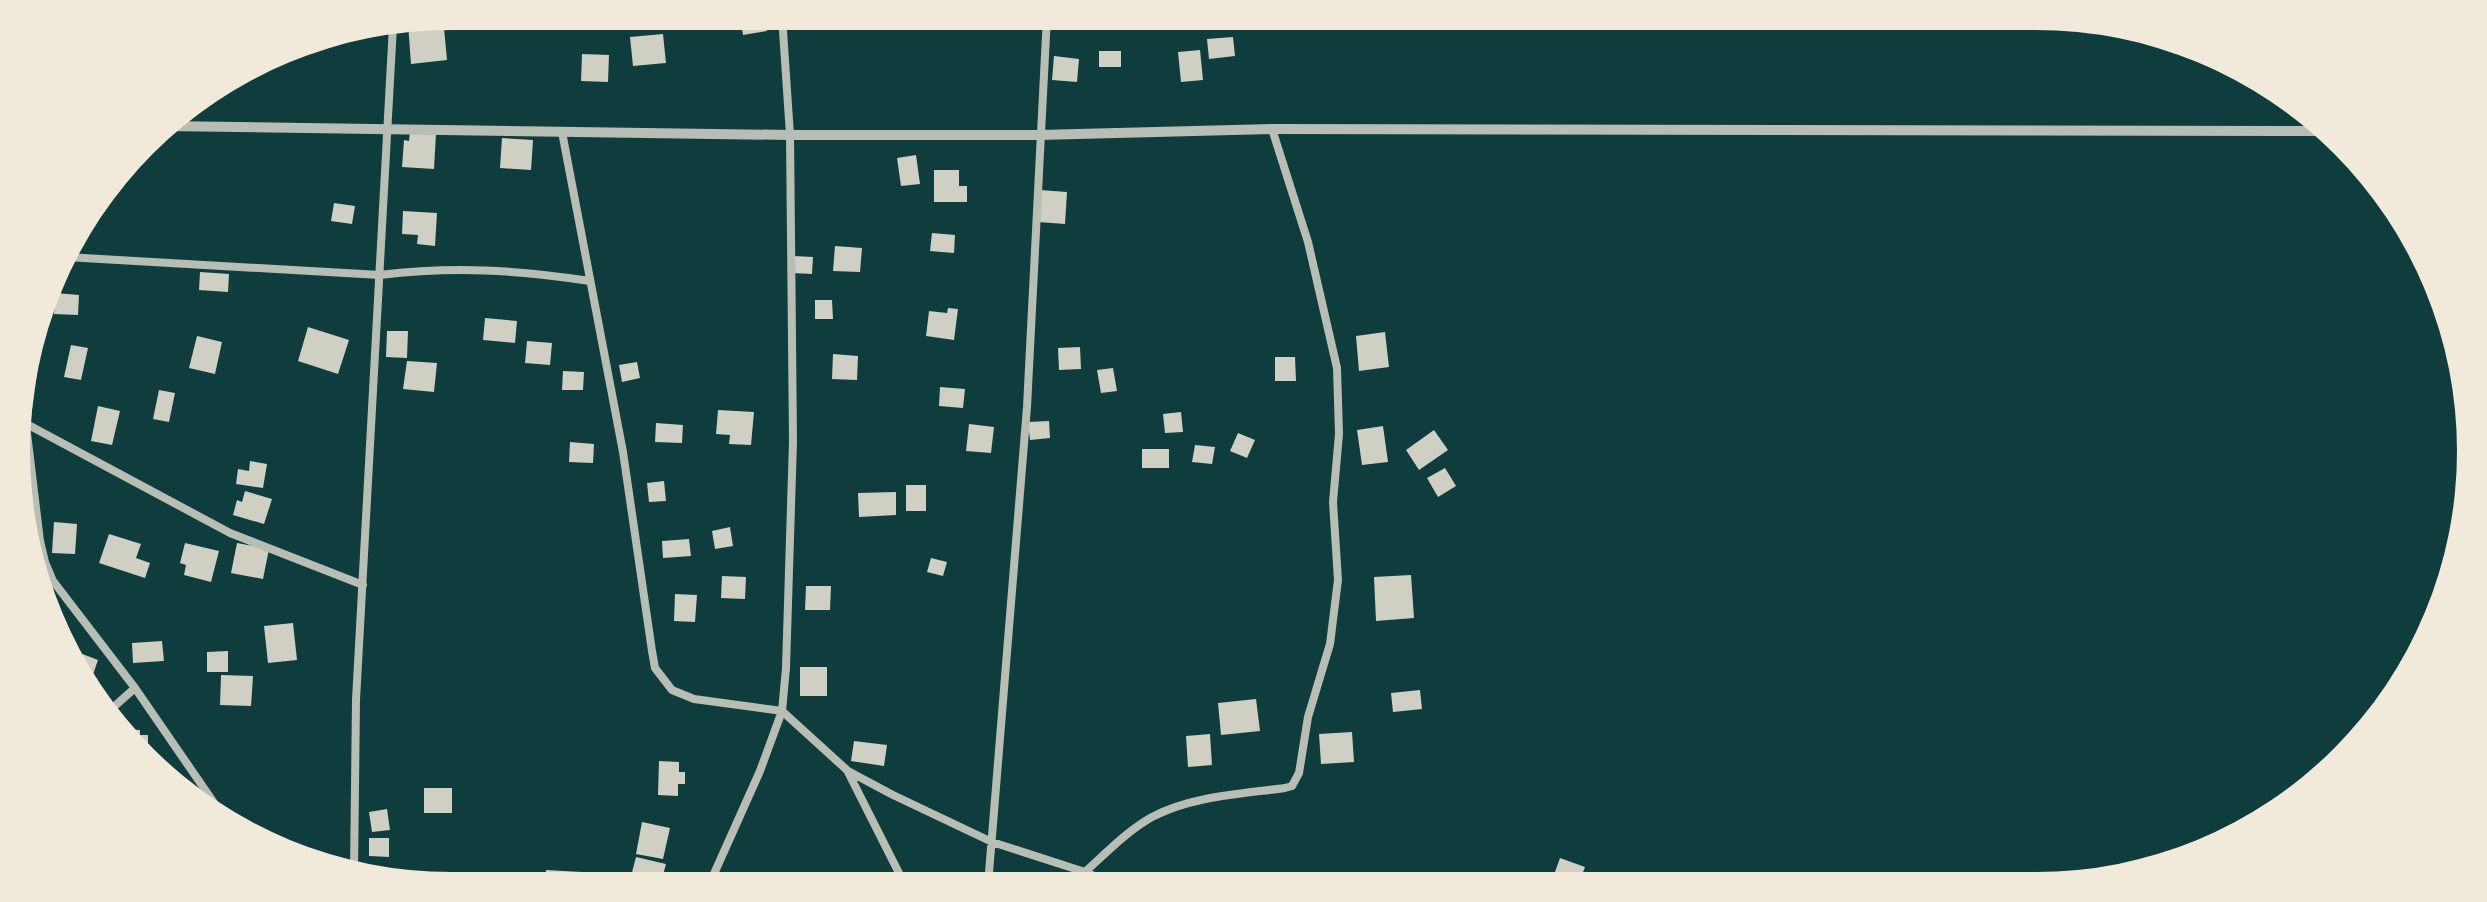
<svg xmlns="http://www.w3.org/2000/svg" width="2487" height="902" font-family="'Public Sans',sans-serif">
  <rect width="100%" height="100%" fill="#0f3d3e"/>
  <!-- building -->
  <path fill="#cfcfc3" d="M740,16H765L767,31L743,35Z
    M1061,16H1086L1085,30L1059,27Z
    M443,17L447,60L411,64L408,23Z
    M663,34L666,63L633,66L630,37Z
    M1233,37L1235,56L1209,59L1207,39Z
    M1200,50L1203,80L1181,82L1178,52Z
    M1099,51H1121V67H1099Z
    M582,54L609,55L608,82L581,81Z
    M1054,56L1079,59L1077,82L1052,80Z
    M410,131L436,133L434,169L402,167L404,140L409,141Z
    M502,138L533,140L531,170L500,168Z
    M916,155L920,184L901,186L897,158Z
    M934,170H959V186H967V202H934Z
    M1040,190L1067,192L1065,224L1038,222Z
    M334,203L355,206L352,224L331,221Z
    M403,211L437,213L435,246L417,244L418,235L402,234Z
    M932,233L955,235L954,253L930,251Z
    M835,246L862,248L860,272L833,271Z
    M793,256L813,257L812,274L792,273Z
    M200,272L229,274L228,292L199,290Z
    M56,293L79,295L78,315L54,314Z
    M815,300H832L833,319H815Z
    M948,308L958,309L954,340L926,336L929,311L947,313Z
    M485,318L517,321L515,343L483,340Z
    M308,327L349,340L338,374L298,361Z
    M387,331H408L407,358L386,357Z
    M1385,332L1389,367L1359,371L1356,336Z
    M197,336L222,342L215,374L189,368Z
    M527,341L552,343L550,365L525,363Z
    M71,345L88,348L81,380L64,377Z
    M1080,347L1081,369L1059,370L1058,348Z
    M833,354L858,356L857,380L832,379Z
    M1275,357H1295L1296,381H1275Z
    M407,361L437,363L434,392L403,389Z
    M637,362L640,378L622,382L619,365Z
    M1113,368L1117,391L1101,393L1097,370Z
    M563,371L584,372L583,390H562Z
    M940,387L965,389L963,408L939,406Z
    M159,390L175,393L169,422L153,419Z
    M98,406L120,411L112,445L91,441Z
    M718,410L754,412L751,445L729,444L730,435L716,434Z
    M1181,412L1183,432L1165,433L1163,414Z
    M1049,421L1050,438L1030,440L1028,422Z
    M656,423L683,425L682,443L655,442Z
    M969,424L994,427L991,453L966,451Z
    M1383,426L1388,462L1362,465L1357,430Z
    M1434,430L1448,450L1419,470L1406,450Z
    M1238,433L1255,440L1247,458L1230,451Z
    M570,442L594,444L593,463L569,462Z
    M1195,445L1215,447L1212,464L1192,462Z
    M1142,449H1169V468H1142Z
    M250,461L267,464L263,488L236,484L238,469L249,471Z
    M1445,468L1456,486L1438,497L1427,478Z
    M664,481L666,501L649,502L647,483Z
    M906,485H926V511H906Z
    M245,491L272,499L264,524L233,515L237,500L242,502Z
    M896,492V515L859,517L858,493Z
    M54,522L77,524L75,554L52,553Z
    M730,527L733,546L715,549L712,531Z
    M109,534L141,544L136,558L150,563L145,578L99,563Z
    M689,539L691,556L663,558L662,541Z
    M185,543L219,551L211,582L184,575L186,565L180,563Z
    M237,543L269,549L263,579L231,573Z
    M931,558L947,562L943,576L927,572Z
    M1411,575L1414,618L1376,621L1374,577Z
    M722,576L746,577L745,599L721,598Z
    M806,586H831L830,610H805Z
    M675,594L697,595L695,622L674,621Z
    M293,623L297,660L268,663L264,626Z
    M162,641L164,661L133,663L132,643Z
    M72,650L98,660L89,686L86,685Z
    M228,651V672H207V652Z
    M800,667H827V696H800Z
    M221,675L253,676L251,706L220,705Z
    M1420,690L1422,709L1393,712L1391,693Z
    M1256,699L1260,731L1221,735L1218,703Z
    M124,729L140,730V735H148V749H142Z
    M1352,732L1354,762L1321,764L1319,734Z
    M1210,734L1212,765L1188,767L1186,736Z
    M854,741L887,745L884,766L851,761Z
    M659,761L679,762V772H685V784H678V796L658,795Z
    M424,788H452V813H424Z
    M387,809L390,830L372,832L369,812Z
    M642,822L670,828L663,859L636,854Z
    M369,838H389V857L369,856Z
    M636,857L666,864L660,886L630,880Z
    M1560,858L1585,867L1579,883H1551Z
    M546,870L582,872L581,886H545Z"/>
  <g fill="none" stroke-linecap="round" stroke-linejoin="round">
    <!-- minor -->
    <path stroke="#b8beb3" stroke-width="8" d="M562,132L623,452L652,651L655,668L672,690L694,699L782,711L848,771L893,795L992,842L1085,872L1112,884
      M66,257L380,275C454,266 517,270 590,281
      M37,343L26,425L40,541L45,562L53,581L135,688L221,813
      M21,421L230,533L363,585
      M108,712L135,688
      M848,772L905,885
      M1085,872C1106,853 1127,831 1152,817C1192,796 1241,794 1285,788L1292,786L1299,773L1308,717L1330,644L1338,580L1333,502L1339,434L1337,368L1308,242L1272,129
      M354,873L356,700L393,26
      M709,885L760,771L782,711L786,668L793,441L790,135L782,16
      M988,885L1027,407L1047,16"/>
    <!-- tertiary -->
    <path stroke="#b8beb3" stroke-width="10" d="M163,126L790,135H1039L1272,129L2323,131"/>
  </g>
  <!-- crop -->
  <path d="M0 0H2487V902H0ZM451 30H2036A421 421 0 0 1 2457 451V451A421 421 0 0 1 2036 872H451A421 421 0 0 1 30 451V451A421 421 0 0 1 451 30Z" fill="#f1e9da" fill-rule="evenodd"/>
</svg>
